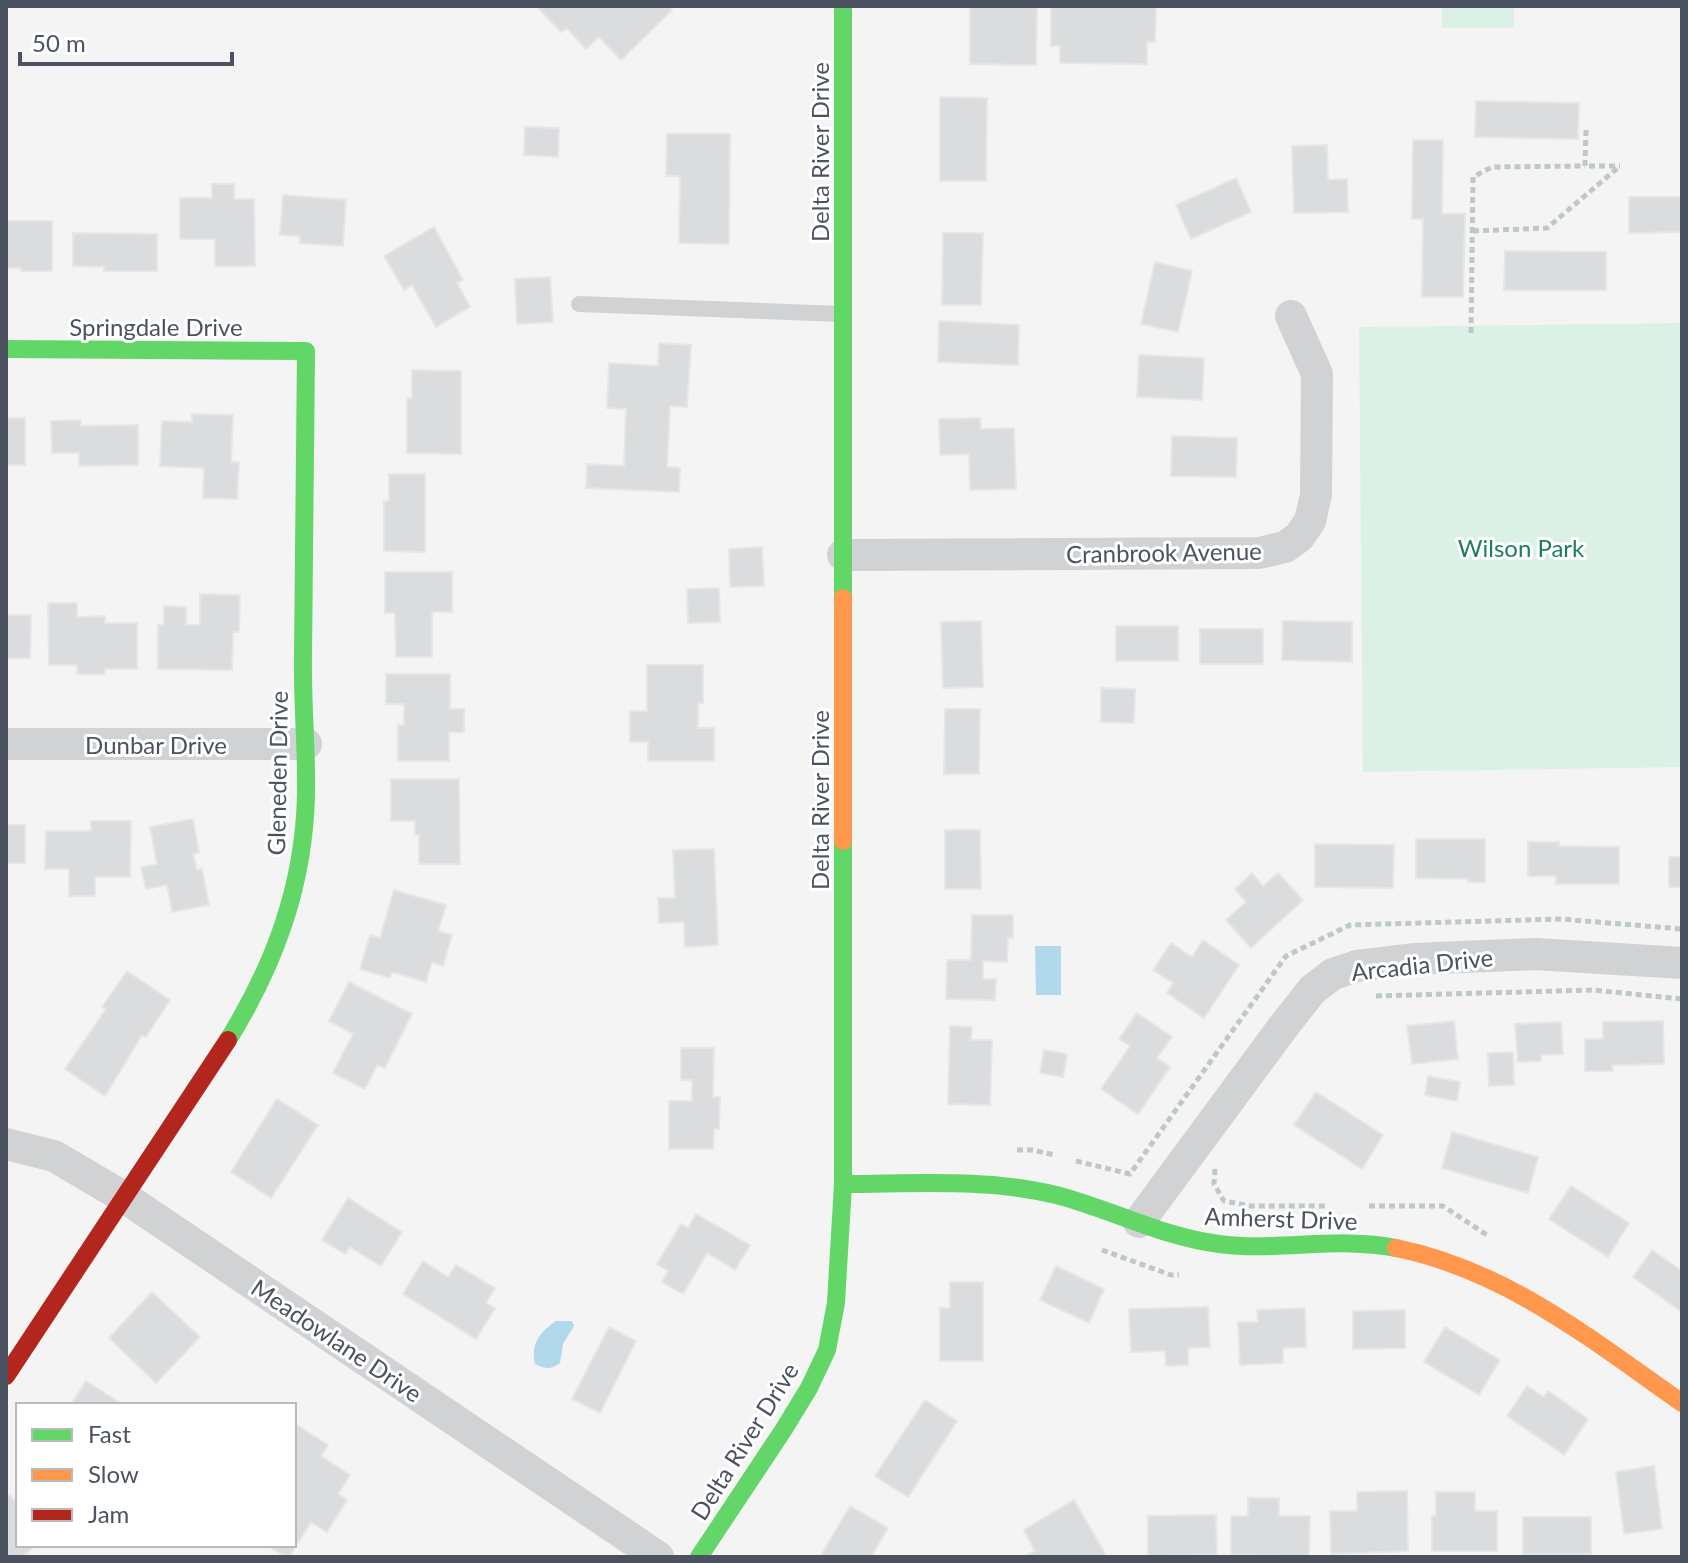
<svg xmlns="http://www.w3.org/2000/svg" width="1688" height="1563" font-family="Lato,sans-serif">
  <rect width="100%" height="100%" fill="#f4f4f4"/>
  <!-- green -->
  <path fill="#dbf1e6" d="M1442,6H1514V28H1442Z
    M1682,323V767L1363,772L1359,327Z"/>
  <!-- water -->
  <path fill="#b2d8ec" d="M1035,946H1061V995H1036Z
    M556,1321H572L574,1326L563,1344L560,1363C551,1370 545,1369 535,1364C530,1344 540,1332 556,1321Z"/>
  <!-- building -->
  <path fill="#dbdcde" stroke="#e5e6e7" stroke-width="2" d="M536,6H668L672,10L621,60L599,37L586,49L567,28L561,32Z
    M970,6H1037L1036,65L970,64Z
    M1051,6H1156L1155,42H1147V64L1060,63V46H1051Z
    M940,97L987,98L986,181H940Z
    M1476,101L1579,103L1578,139L1475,137Z
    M525,127L559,128L558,157L524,155Z
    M667,134H730L729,244L679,243L680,176H666Z
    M1413,140H1443L1442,214H1465L1463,297H1422L1423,219H1412Z
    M1327,145L1328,180L1347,179L1348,212L1294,213L1292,146Z
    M1236,178L1251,212L1191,239L1176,205Z
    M212,184H234V199H254L255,266H215V239H180V198H212Z
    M283,195L346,200L343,246L300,243V236L280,235Z
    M1629,197H1682V232L1629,233Z
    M6,221H52V271H21V268H6Z
    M434,227L463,280L457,283L470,307L436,327L412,285L404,290L384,256Z
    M73,233L157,234V271H104V267L73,266Z
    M943,233H983L981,305H942Z
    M1505,251L1606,252V290H1504Z
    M1155,262L1192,271L1178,332L1141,324Z
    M550,277L553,322L517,324L515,279Z
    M939,321L1019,325L1018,365L938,362Z
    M659,343L691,345L687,407L670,406L667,467L680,468L679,492L586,488L587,464L624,466L626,409L607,408L609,363L658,366Z
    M1139,355L1204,358L1202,400L1137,397Z
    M412,370L461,371V454L407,453V398H412Z
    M192,414L233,415L231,462H239L237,499L203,498L204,468L160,466L162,421L192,422Z
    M6,418H25V465H6Z
    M980,418L981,429L1014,428L1016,489L970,490L969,454L940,455L939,419Z
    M81,420V426L138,425V465L79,466V453H52L51,421Z
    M1172,436L1237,438L1236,477L1171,476Z
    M389,474H425V552L384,551V501H389Z
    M762,547L764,586L730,587L729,549Z
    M385,572H452V612H432V657H396L395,613H385Z
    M719,588L720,622L688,623L687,589Z
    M200,594L240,595L239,632H233L232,670L158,669V625H164V606L186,607V625H200Z
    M48,603H77V617L105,616V623H137V669H105V674H77V665H49Z
    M6,615H31L30,658H6Z
    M981,621L983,687L943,688L941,622Z
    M1283,621L1352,622V662L1282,660Z
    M1116,626H1178V661H1116Z
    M1200,629H1263V664H1200Z
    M647,665H703V703H698V728H714V761H648V742H630V711H647Z
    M386,674H450V709H464V732H449V761H398V725H404V704H386Z
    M1101,688L1135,689L1134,723L1101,722Z
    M945,709H980L979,774H944Z
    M391,779H459L460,864H419V835H415V821H391Z
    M193,819L199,853L193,854L197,870L202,869L209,905L172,912L167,885L146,889L141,867L157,864L150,827Z
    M91,821H131L130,877H95V896H69V869H45L46,831H91Z
    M6,825H25V863H6Z
    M945,830H980L981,889H945Z
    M1416,839H1485V882H1468V879L1416,878Z
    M1528,842H1559V846L1619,847V884H1556V876H1528Z
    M1315,844L1394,845L1393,888L1315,887Z
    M714,849L718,945L685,947L684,922L659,923L658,898H675L673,850Z
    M1669,857H1682V887H1669Z
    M1252,873L1263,886L1278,873L1303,900L1251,948L1226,920L1246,902L1235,889Z
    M394,890L446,905L438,931L452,935L443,966L432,962L426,982L392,972L390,978L360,969L370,935L380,938Z
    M972,915H1013V938H1008L1007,962L983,961V979H996L995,1000L946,999L947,960H971Z
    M1203,940L1239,965L1204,1018L1167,993L1173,983L1153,970L1171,943L1192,957Z
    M127,971L170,1000L146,1037L142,1035L105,1096L65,1069L106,1009L102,1007Z
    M349,982L412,1014L385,1068L377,1065L365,1089L333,1073L353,1034L329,1021Z
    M1137,1013L1172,1037L1157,1058L1170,1067L1138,1114L1101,1089L1130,1046L1119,1039Z
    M1454,1021L1458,1059L1412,1064L1407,1026Z
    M1663,1021L1664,1064L1612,1065L1613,1071H1585V1039H1603V1022Z
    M1561,1022L1563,1054L1541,1055V1061L1518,1062L1515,1024Z
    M950,1026L972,1027L971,1040H992L990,1105L948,1104Z
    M681,1048H714L713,1097H720L719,1129H714L713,1149H669V1101H692V1080H681Z
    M1044,1050L1067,1054L1063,1077L1040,1073Z
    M1513,1052L1514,1085L1489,1086L1488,1053Z
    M1428,1076L1460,1082L1457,1101L1425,1095Z
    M1316,1092L1383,1135L1362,1169L1294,1125Z
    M277,1099L318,1125L271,1198L231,1172Z
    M1452,1132L1538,1157L1528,1193L1442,1168Z
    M1571,1186L1629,1223L1608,1257L1549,1219Z
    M348,1198L402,1232L381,1266L350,1247L345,1254L322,1240Z
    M696,1214L750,1245L735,1270L707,1253L683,1294L662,1282L668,1271L657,1264L681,1224L688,1228Z
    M1652,1250L1682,1271V1312L1633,1277Z
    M423,1261L448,1277L456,1265L495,1288L486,1303L495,1308L476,1339L403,1294Z
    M1056,1266L1104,1289L1089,1323L1040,1300Z
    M950,1282H983V1361H940V1308H950Z
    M152,1292L200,1337L156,1383L109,1338Z
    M1208,1307L1210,1347L1188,1348V1365L1166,1366L1165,1351L1131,1352L1129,1309Z
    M1305,1308L1306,1347L1283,1348V1363L1240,1365L1238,1322H1258L1257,1310Z
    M1405,1310V1348L1353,1349V1311Z
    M609,1327L636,1341L600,1413L572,1399Z
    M1445,1327L1500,1360L1479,1395L1424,1362Z
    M86,1381L123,1405H71Z
    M1527,1386L1544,1397L1548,1391L1588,1419L1564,1455L1507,1416Z
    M925,1400L957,1421L908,1497L875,1476Z
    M294,1423L328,1445L321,1456L350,1475L338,1494L347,1500L327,1532L311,1522L289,1557H286L267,1545H294Z
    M1654,1466L1662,1529L1624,1534L1616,1472Z
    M1407,1491L1408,1551L1331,1554L1330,1511H1357V1492Z
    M1436,1492H1475V1511H1497V1551H1432V1516H1436Z
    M10,1495L14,1500L18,1496V1545H35L23,1557H6V1499Z
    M1248,1498H1279V1516H1310L1309,1556L1231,1555V1516H1248Z
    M1074,1500L1107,1557H1024L1035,1551L1024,1530Z
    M850,1506L888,1528L871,1557H820Z
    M1216,1515L1217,1555L1148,1556V1516Z
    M1523,1517H1591V1554H1523Z"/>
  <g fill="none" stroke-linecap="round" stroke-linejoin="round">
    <!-- path -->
    <path stroke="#bec8c6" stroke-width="5" stroke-dasharray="6 4" stroke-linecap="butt" d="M1586,130L1585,166H1620
      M1473,231L1547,228L1620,166
      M1471,333L1473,177L1492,167L1585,166
      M1376,996L1593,990L1682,999
      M1017,1150H1032L1055,1155
      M1076,1161L1130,1174L1286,956L1350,925L1561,919L1682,929
      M1215,1169L1214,1184L1224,1201L1251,1206H1327
      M1369,1206H1443L1487,1235
      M1102,1250L1171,1275H1179"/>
    <!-- lane -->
    <path stroke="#d0d2d4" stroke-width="16" d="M579,304L841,314"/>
    <!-- street -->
    <path stroke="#d0d2d4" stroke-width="32" d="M843,555L1259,553L1285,547L1299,537L1310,521L1316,495L1317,374L1291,316
      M6,744H306
      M6,1144L54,1156L127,1199L658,1557
      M1139,1222L1283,1027L1312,990L1333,974L1357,966L1415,959L1535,954L1682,963"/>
    <!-- fast -->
    <path stroke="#63d668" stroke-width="18" d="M843,6V598
      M6,349L306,351C305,452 304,554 303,655C302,702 307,748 306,795C304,885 275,964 228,1040
      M843,1184C913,1184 987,1178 1056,1195C1111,1209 1162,1237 1219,1244C1278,1252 1338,1236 1396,1248
      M699,1557L784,1429L809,1388L827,1350L836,1303L843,1184V841"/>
    <!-- slow -->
    <path stroke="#ff974d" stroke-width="18" d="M843,598V841
      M1396,1248C1506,1270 1592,1340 1682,1403"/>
    <!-- jam -->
    <path stroke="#b3261e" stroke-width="18" d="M6,1376L228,1040"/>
  </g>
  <g text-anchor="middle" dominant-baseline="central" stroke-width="6" stroke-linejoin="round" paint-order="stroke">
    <!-- street labels -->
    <g font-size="24" fill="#4b5360" stroke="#fff">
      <text transform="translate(819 152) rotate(-90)">Delta River Drive</text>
      <text x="156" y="326">Springdale Drive</text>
      <text transform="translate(1164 552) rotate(-1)">Cranbrook Avenue</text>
      <text x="156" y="744">Dunbar Drive</text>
      <text transform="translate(277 773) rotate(-89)">Gleneden Drive</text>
      <text transform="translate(819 800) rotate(-90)">Delta River Drive</text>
      <text transform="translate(1422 964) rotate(-6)">Arcadia Drive</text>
      <text transform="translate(1281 1218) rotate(2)">Amherst Drive</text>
      <text transform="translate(337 1340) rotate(34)">Meadowlane Drive</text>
      <text transform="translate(744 1441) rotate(-58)">Delta River Drive</text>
    </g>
    <!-- park labels -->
    <g font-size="24" fill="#1e7f5b" stroke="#fff">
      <text x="1521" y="547">Wilson Park</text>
    </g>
  </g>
  <!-- border -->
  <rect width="1688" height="1563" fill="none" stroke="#4b5360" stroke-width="16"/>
  <!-- legend -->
  <rect x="16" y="1403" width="280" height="144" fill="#ffffff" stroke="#b7babf" stroke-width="2"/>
  <rect x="32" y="1429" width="40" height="12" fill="#63d668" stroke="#b7babf" stroke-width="2"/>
  <text x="88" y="1443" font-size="24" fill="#4b5360">Fast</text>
  <rect x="32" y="1469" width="40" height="12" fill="#ff974d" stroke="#b7babf" stroke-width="2"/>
  <text x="88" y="1483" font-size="24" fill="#4b5360">Slow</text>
  <rect x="32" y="1509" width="40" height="12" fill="#b3261e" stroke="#b7babf" stroke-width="2"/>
  <text x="88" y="1523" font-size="24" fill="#4b5360">Jam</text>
  <!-- scale -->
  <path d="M20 52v12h212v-12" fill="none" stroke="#4b5360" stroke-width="4"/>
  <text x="32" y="52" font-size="24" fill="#4b5360" stroke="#ffffff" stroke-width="6" paint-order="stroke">50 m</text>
</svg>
